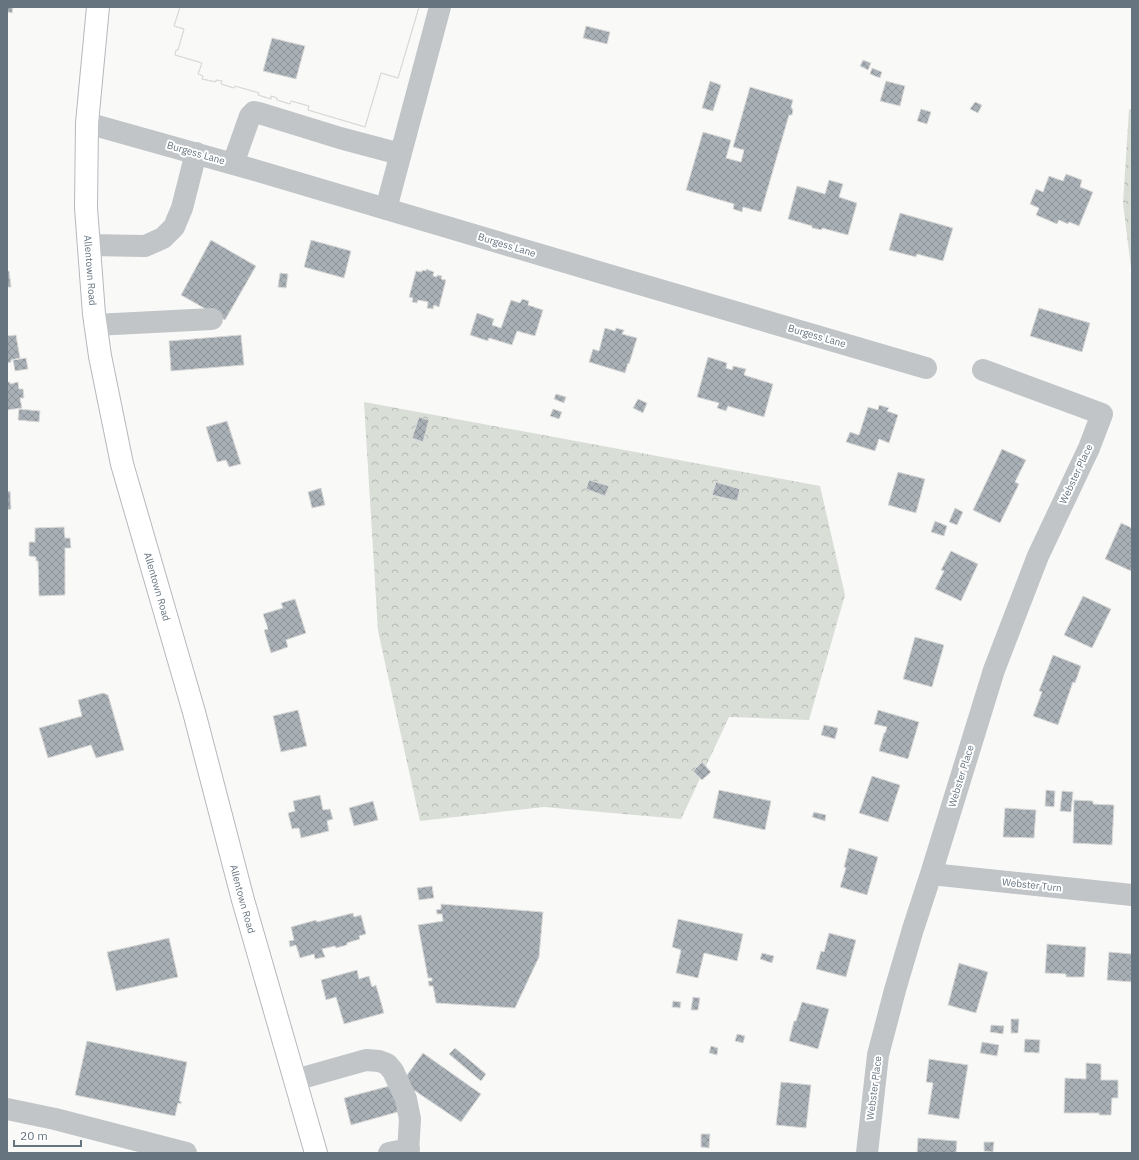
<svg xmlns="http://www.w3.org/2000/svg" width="1139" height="1160" font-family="'IBM Plex Sans',sans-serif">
  <defs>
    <pattern id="forest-crowns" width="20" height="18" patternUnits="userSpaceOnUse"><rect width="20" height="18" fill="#d9ded7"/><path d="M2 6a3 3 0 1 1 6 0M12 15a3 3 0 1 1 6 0" fill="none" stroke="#b4b9b4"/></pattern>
    <pattern id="building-cross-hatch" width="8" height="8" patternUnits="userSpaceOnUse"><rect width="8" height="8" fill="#a9b0b6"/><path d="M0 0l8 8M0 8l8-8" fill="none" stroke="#8d9499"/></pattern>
  </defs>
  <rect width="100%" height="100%" fill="#f9f9f8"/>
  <!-- forest -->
  <path fill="url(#forest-crowns)" d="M1132,108V276L1123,203L1129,110Z
    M364,402L820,486L845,595L809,720L729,717L681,819L544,807L420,821L378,631Z"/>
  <!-- building -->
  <path fill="url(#building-cross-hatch)" stroke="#dbdbda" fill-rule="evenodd" d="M7,7H13L12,13L7,12Z
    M180,7H419L398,78L381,73L365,127L308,110L309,106L291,101L290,104L277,100V98L271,96V99L258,95L259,93L235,86L234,88L221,84L222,81L216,80V82L202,79L203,76L198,74L202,63L175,55L176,50H178L184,29L174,26ZM272,38L305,46L296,79L263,71Z
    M180,7H419L398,78L381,73L365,127L308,110L309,106L291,101L290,104L277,100V98L271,96V99L258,95L259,93L235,86L234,88L221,84L222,81L216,80V82L202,79L203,76L198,74L202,63L175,55L176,50H178L184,29L174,26Z
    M586,26L610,32L607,44L583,38Z
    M863,60L871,63L868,70L860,66Z
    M872,68L882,72L880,78L870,74Z
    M710,81L721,85L713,111L702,108Z
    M886,81L905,86L900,106L880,101Z
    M750,87L793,100L791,107L793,110L792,115H789L761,212L743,207L742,212L733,209L734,204L686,190L703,132L731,140L726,158L741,162L744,150L733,147Z
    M975,102L982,105L978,113L970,109Z
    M921,109L931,112L927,124L917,121Z
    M1066,174L1082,180L1080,187L1093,192L1079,226L1069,222L1068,224L1059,220L1057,224L1036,215L1039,208L1030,204L1036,189L1043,192L1049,176L1063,181Z
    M829,180L843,184L839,197L857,203L848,235L822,228V230L812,228V226L788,219L797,186L825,194Z
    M900,213L953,228L943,261L917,254L916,257L889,250Z
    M211,240L256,266L225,320L181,295Z
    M311,240L351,251L344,278L304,267Z
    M426,269L434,272L433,276L437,277V275L442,276L441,279L446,280L439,307L434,305L433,309L427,308L428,302L418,300L417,303L412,302L413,298L409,297L416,271L422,272V270L426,271Z
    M7,271H9L11,287H7Z
    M280,273L288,274L286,288L278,287Z
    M522,299L529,301L528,305L543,310L535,336L517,331L512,345L489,338L488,341L470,335L477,313L494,319L492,325L501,328L511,300L520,303Z
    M1039,308L1090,323L1082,352L1030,336Z
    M605,328L615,331L616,328L624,330L622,334L637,338L629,364L628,363L625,373L589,362L593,349L599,351Z
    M16,335L20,358L11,360V362L7,363V336Z
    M241,335L244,365L171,371L169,341Z
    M708,357L727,363L726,368L732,370L733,366L746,369L744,375L773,384L764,417L728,406L726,411L717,408L719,403L697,397Z
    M26,358L28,369L15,371L13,360Z
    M7,382H10V384L18,382L19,389H23L24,398H20L22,408L7,410Z
    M556,394L566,397L564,403L554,399Z
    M638,399L647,403L643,413L633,408Z
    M879,405L889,408L887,411L898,415L889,443L879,439L875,451L846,442L850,432L859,435L868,407L878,410Z
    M19,409L40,411L39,422L18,420Z
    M553,409L562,412L559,419L550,416Z
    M419,417L429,420L423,442L412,438Z
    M227,421L241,464L229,467L226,460L217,462L206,427Z
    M1002,449L1026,460L1015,482L1019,484L1000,523L973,510Z
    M898,472L925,479L916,513L888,505Z
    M589,480L609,486L605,496L586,489Z
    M716,482L740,489L737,501L712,495Z
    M321,488L325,505L312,508L308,492Z
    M10,491L11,509L7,510V492Z
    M955,508L963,512L957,525L949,522Z
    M935,521L947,526L944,536L931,532Z
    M1121,523L1132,528V567L1131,571L1105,559Z
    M64,527L65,538H70L71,548H65V595L39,596L38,561H36V557L29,556V542H35V528Z
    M951,551L978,564L961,601L935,589L944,571L941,570Z
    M1083,596L1111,609L1092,648L1064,635Z
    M295,599L306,633L286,640L288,647L271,653L264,630L268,629L263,614L283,608L281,603Z
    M915,637L944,645L932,687L903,679Z
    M1053,655L1081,666L1075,683L1073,682L1058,725L1033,716L1042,692L1039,691Z
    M103,693L108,695L124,750L96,758L91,745L48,758L39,728L82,716L78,700Z
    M298,710L307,746L281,752L273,716Z
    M878,710L919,722L908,759L879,751L884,733H885L887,727L874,724Z
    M824,725L838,728L835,739L821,735Z
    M702,762L711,772L702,780L693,771Z
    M872,776L900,785L888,822L859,813Z
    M719,790L771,801L765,830L713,818Z
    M1046,790L1055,791L1054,807L1045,806Z
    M1062,791L1073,792L1071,812L1060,811Z
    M320,795L323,810L330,809L333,819L327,821L329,831L301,838L299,828L292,829L288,813L295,811L293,801Z
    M1074,800L1093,801V804L1114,805L1112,845L1073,843Z
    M373,801L378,820L354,826L349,808Z
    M1005,808L1036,810L1034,838L1003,837Z
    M814,812L826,815L825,821L812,817Z
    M849,848L878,857L867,895L840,887L846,868L844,867Z
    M432,886L434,898L419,900L417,888Z
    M441,904L543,912L539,957L515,1008L436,1003L433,986H429L428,981H432V978H428L418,925L443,921L442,914H437L436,910L441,909Z
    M353,913L354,917L361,915L366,934L359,936L360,939L347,943V945L336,948L335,946L322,949L325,957L315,959L314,954L300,958L296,945L290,947L289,941L294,940L291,927L316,920L317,922Z
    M678,919L743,934L737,961L704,953L698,978L676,973L681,950L672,947Z
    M829,933L856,940L846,977L816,969L821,951L824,952Z
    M169,938L178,977L116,991L107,952Z
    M1047,944L1086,947L1084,977H1066V974L1045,973Z
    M1109,952L1132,954V982L1107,980Z
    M762,953L774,956L772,963L760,959Z
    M959,963L988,972L976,1013L948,1005Z
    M357,970L359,979L369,976L372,987L376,985L384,1013L344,1024L336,997L326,1000L321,980Z
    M693,997L700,998L698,1010H691Z
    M673,1001L681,1002L680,1008L672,1007Z
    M802,1002L829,1009L818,1049L789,1041L794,1021H796Z
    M1011,1019H1019L1018,1033H1011Z
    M991,1025L1004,1026L1003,1034L990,1032Z
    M737,1034L745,1036L743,1043L735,1041Z
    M1025,1039L1040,1040L1039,1053L1024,1052Z
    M87,1041L187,1062L179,1101H181V1104L178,1103L175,1116L75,1095Z
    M982,1042L999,1045L997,1056L980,1053Z
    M711,1046L718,1048L717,1055L709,1053Z
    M455,1048L486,1074L481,1081L449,1054Z
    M423,1053L481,1094L461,1122L402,1082Z
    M929,1059L968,1065L959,1119L928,1114L933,1083L926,1082Z
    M1086,1063L1101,1064V1080H1118V1098H1112L1111,1115H1099V1113H1064L1065,1078L1086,1079Z
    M781,1082L811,1085L806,1128L776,1125Z
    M393,1085L401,1111L351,1125L344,1098Z
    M701,1134H710L709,1148L701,1147Z
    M918,1138L957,1141L956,1153H917Z
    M984,1142H994L993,1152L984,1151Z"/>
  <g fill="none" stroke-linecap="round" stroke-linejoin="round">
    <defs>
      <g id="major">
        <path id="s1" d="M98,7L87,123L86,208L94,314L100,356L122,464L194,712L243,900L316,1153"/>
      </g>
    </defs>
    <!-- major casing -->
    <use href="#major" stroke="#b4b9bd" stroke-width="24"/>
    <!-- minor -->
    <path stroke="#c1c5c8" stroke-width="22" d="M87,123L258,171L602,273L926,368
      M233,164L250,116L254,112L259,113L340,138L400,154
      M386,209L440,7
      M88,245L145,246L163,238L174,227L182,208L196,153
      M95,325L212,319
      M931,874L1132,895
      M295,1080L366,1060L379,1061L387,1064L393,1071L406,1099L410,1119L408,1153
      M7,1109L55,1119L186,1153
      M389,1153L409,1149
      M867,1153L878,1055L895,990L913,929L931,874L994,670L1038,556L1089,448L1102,414L983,370"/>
    <!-- major -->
    <use href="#major" stroke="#fff" stroke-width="22"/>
  </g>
  <g text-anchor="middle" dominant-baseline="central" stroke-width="4" stroke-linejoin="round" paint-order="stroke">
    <!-- street labels -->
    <g font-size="10" fill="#667480" stroke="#fff">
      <text transform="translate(196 153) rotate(16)">Burgess Lane</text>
      <text transform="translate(507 245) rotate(17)">Burgess Lane</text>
      <text stroke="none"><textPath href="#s1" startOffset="264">Allentown Road</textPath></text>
      <text transform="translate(817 336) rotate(16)">Burgess Lane</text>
      <text transform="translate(1076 474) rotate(-65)">Webster Place</text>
      <text stroke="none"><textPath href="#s1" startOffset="588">Allentown Road</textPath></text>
      <text transform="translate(961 776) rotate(-73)">Webster Place</text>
      <text transform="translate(1032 885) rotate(6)">Webster Turn</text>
      <text stroke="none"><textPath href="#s1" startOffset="912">Allentown Road</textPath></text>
      <text transform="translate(874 1088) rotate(-83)">Webster Place</text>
    </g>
  </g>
  <!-- border -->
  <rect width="1139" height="1160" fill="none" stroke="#667480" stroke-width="16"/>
  <!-- scale -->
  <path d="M14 1140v6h67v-6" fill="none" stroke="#667480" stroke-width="2"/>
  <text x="20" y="1140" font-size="12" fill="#667480" stroke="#ffffff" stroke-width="3" paint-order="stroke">20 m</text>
</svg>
